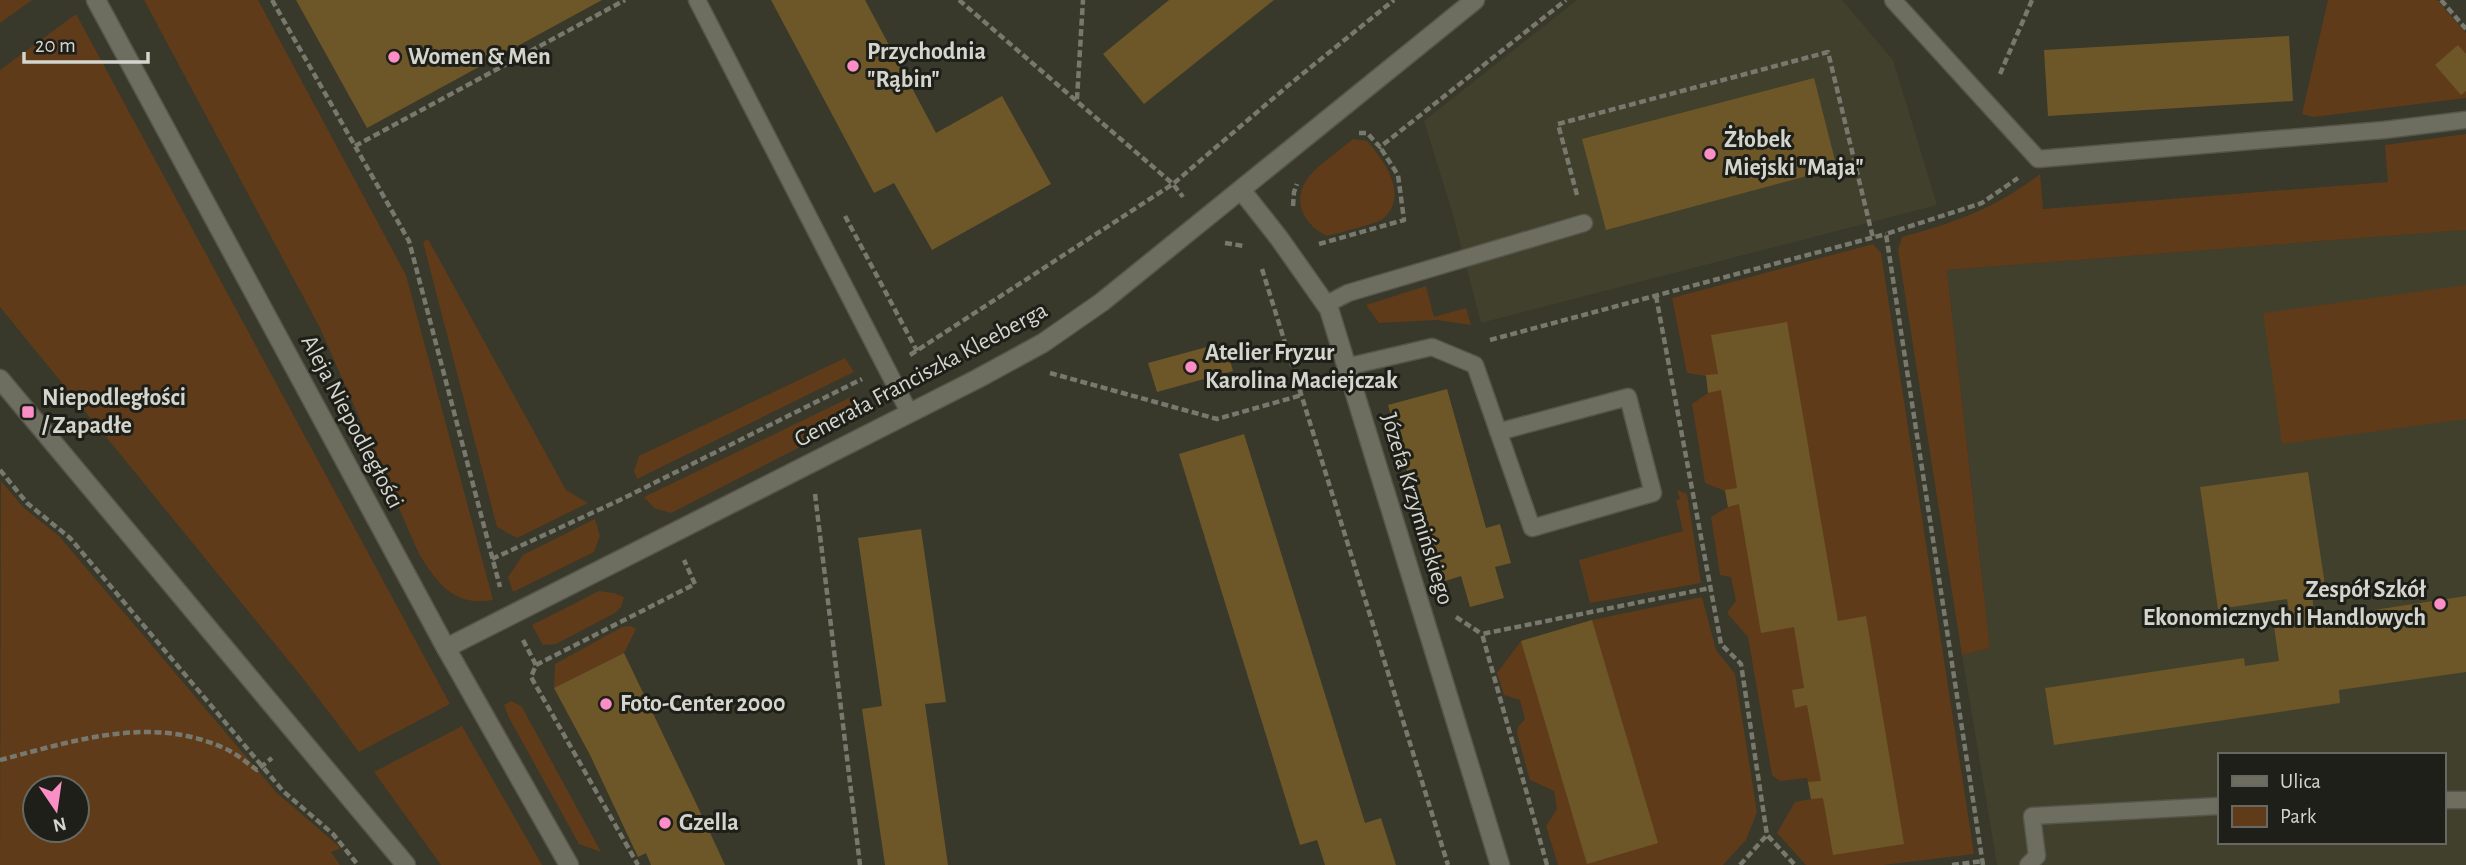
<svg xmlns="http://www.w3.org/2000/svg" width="2466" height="865" font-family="'Alegreya Sans',sans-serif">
  <rect width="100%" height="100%" fill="#38382b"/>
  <!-- built -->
  <path fill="#40402c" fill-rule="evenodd" d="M1577,0H1842L1893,60L1937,205L1481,323L1453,215L1424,121Z
    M2466,230V865H1997L1962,655L1990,648L1947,270ZM2219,755H2443V842H2219Z"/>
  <!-- green -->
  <path fill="#5f3b1a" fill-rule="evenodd" d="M0,0H32L0,23Z
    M144,0H258L406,275L493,600C454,607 438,584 419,554L320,328Z
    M2328,0H2437L2466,33V98L2313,117L2302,114Z
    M76,14L450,704L359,752L302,677L0,307V70Z
    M2466,134V230L1947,270L1990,648L1962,655L1898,250L1902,237C1956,222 1994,209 2040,174L2043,209L2388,182L2385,145Z
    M1353,139L1367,141C1384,160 1409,195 1384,218C1377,224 1338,233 1327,236C1300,223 1290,195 1313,172C1325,160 1340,150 1353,139Z
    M428,239L566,490L588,503L517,538L497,527L423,242Z
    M1873,244L1881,253L1974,854L1883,865H1806L1777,833L1795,802L1811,799L1807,778L1780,781L1772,775L1748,637L1727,613L1736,601L1731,577L1720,575L1711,517L1728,507L1725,491L1705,483L1692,404L1708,393L1706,376L1687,373L1672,298Z
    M2466,285V419L2282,444L2263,313Z
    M1426,286L1434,317L1466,308L1471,325L1437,320L1379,323L1366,305Z
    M845,358L854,372L637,479L634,471L639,456Z
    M855,395L856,409L847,423L671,513L654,508L644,497Z
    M1,481L24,508L59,536L277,793L341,848L331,852L340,865H0ZM35,788H77V830H35Z
    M1677,490L1687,494L1701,583L1590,603L1579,560L1683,531L1676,500L1680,499Z
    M595,519L600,536L594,552L513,592L508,577L523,555Z
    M599,591L614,593L624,597L621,607L615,613L556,644L543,645L532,625Z
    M1702,597L1716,650L1735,674L1757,812L1746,840L1723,865H1558L1546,826L1557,809L1554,791L1530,780L1517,733L1518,727L1525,719L1520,700L1504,695L1497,673L1521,641L1592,620Z
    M631,626L636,629L624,653L554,688L555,664L622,627Z
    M512,701L522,707L601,852L579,844L508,716L504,705Z
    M462,726L542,865H441L374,772Z"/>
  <!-- building -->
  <path fill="#6d5728" d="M296,0H602L367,128Z
    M771,0H865L936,133L1002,96L1051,184L932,250L894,183L874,193Z
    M1169,0H1274L1144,104L1103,54Z
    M2289,36L2293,101L2048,116L2044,50Z
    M2458,45L2466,54V91L2461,95L2435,65Z
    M1814,78L1837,168L1606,230L1582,139Z
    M1787,322L1838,621L1866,616L1904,844L1833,855L1823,798L1811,799L1808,782L1821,781L1807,705L1795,708L1792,690L1804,688L1794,627L1761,633L1739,504L1728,507L1725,490L1737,488L1721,390L1708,393L1706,375L1718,374L1711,335Z
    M1225,342L1233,371L1157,392L1148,363Z
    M1447,389L1486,528L1500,524L1511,563L1495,567L1504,598L1470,607L1461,576L1439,583L1388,405Z
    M1244,434L1365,823L1381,818L1396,865H1325L1317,840L1300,845L1179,454Z
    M2308,472L2326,592L2312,595L2315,619L2466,596V672L2339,690L2340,703L2054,745L2045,688L2244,658L2245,666L2279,661L2273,619L2290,616L2287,599L2218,609L2200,487Z
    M921,529L946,702L925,704L948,865H885L862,709L882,706L858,538Z
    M1592,620L1658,843L1587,864L1521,641Z
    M624,653L706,824L725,865H651L646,853L638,857L590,755L554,688Z"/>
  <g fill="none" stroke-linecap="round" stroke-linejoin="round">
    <defs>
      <path id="service" d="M697,0L909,412
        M1893,0L2038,159L2384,130L2466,120
        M1325,305L1348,293L1584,223
        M1346,367L1432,347L1475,365L1532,528L1653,493L1628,397L1498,432
        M2443,800H2466
        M2028,865L2037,856L2032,816L2219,806"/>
      <path id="minor" d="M1242,191L1279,238L1329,309L1500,865
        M446,648L977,379L1043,343L1102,302L1475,0"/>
      <path id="tertiary" d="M96,0L446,648L569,865
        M0,379L406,865"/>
    </defs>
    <!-- service casing -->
    <use href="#service" stroke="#55564b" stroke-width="19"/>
    <!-- minor casing -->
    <use href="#minor" stroke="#55564b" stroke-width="21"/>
    <!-- tertiary casing -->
    <use href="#tertiary" stroke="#55564b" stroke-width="21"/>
    <!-- path -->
    <path stroke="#78796e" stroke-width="4.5" stroke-dasharray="7 3.5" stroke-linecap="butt" d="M272,0L409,241L500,587
      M959,0L1173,184L1183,197
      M2441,0L2466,29
      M2000,74L2032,0
      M1077,99L1083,0
      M1359,133H1367L1380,147L1566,0
      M355,146L625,0
      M1577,195L1558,124L1828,52L1873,238
      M1293,206L1294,192L1297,184
      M845,216L917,351
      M1225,243L1244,246
      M1319,244L1404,220L1398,175L1380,147
      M1262,269L1448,865
      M1656,296L1721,644L1741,664L1767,835L1795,865
      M1490,340L1886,234
      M910,355L1173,184L1290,84L1394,0
      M1050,373L1217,419L1302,395
      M0,470L27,503L70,538L283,791L333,834L358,865
      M815,494L860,865
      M492,559L620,500L862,379
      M1456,617L1482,634
      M523,640L536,665L531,677L638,865
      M536,665L695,584L684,560
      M0,760C74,741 152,714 226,749C237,754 247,763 257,770L272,758
      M1547,865L1482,634L1710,588
      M1740,865L1767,835
      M1952,865L1983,861
      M1983,865L1886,234L1982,203L2018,178"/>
    <!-- service -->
    <use href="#service" stroke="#6e6e60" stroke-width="16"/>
    <!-- minor -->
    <use href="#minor" stroke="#6e6e60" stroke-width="18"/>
    <!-- tertiary -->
    <use href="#tertiary" stroke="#6e6e60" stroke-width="18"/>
  </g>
  <!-- markers -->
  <g fill="#fb8fc5" stroke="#1f1f19" stroke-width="2.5">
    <circle cx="394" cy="57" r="7"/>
    <circle cx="853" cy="66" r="7"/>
    <circle cx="1710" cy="154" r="7"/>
    <circle cx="1191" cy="367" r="7"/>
    <rect x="21" y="405" width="14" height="14" rx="3.5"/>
    <circle cx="2440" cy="604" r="7"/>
    <circle cx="606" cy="704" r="7"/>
    <circle cx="665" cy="823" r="7"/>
  </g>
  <g text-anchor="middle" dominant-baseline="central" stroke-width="6" stroke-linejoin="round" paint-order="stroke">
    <!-- poi labels -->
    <g font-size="24" font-weight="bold" fill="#d4d5cd" stroke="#1f1f19" text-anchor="start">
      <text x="867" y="52">Przychodnia<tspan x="867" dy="28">"Rąbin"</tspan></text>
      <text x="408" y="57">Women &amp; Men</text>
      <text x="1724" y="140">Żłobek<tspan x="1724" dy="28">Miejski "Maja"</tspan></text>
      <text x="1205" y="353">Atelier Fryzur<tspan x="1205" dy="28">Karolina Maciejczak</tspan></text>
      <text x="42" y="398">Niepodległości<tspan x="42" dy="28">/ Zapadłe</tspan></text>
      <text x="2426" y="590" text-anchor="end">Zespół Szkół<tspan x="2426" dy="28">Ekonomicznych i Handlowych</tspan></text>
      <text x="620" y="704">Foto-Center 2000</text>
      <text x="679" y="823">Gzella</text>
    </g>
    <!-- street labels -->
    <g font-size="24" fill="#d4d5cd" stroke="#1f1f19">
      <text transform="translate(921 375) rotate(-28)">Generała Franciszka Kleeberga</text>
      <text transform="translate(352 422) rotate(62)">Aleja Niepodległości</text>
      <text transform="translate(1417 509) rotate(73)">Józefa Krzymińskiego</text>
    </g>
  </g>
  <!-- legend -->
  <rect x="2218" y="753" width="228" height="91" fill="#1f1f19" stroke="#676861" stroke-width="2"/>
  <rect x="2232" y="776" width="35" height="10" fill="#6e6e60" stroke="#676861" stroke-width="2"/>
  <text x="2280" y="788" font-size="21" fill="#d4d5cd">Ulica</text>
  <rect x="2232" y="806" width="35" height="21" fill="#5f3b1a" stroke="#676861" stroke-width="2"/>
  <text x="2280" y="823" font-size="21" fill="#d4d5cd">Park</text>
  <!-- north arrow -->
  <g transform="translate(56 809) rotate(167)"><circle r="33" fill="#1f1f19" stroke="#676861" stroke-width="2"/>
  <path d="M0-5L12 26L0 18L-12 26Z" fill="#fb8fc5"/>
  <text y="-10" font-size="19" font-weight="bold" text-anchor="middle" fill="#d4d5cd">N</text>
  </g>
  <!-- scale -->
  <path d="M24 52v10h124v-10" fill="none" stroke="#d4d5cd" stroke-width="3.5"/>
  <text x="35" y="52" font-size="21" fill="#d4d5cd" stroke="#1f1f19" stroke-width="5" paint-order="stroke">20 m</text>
</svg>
